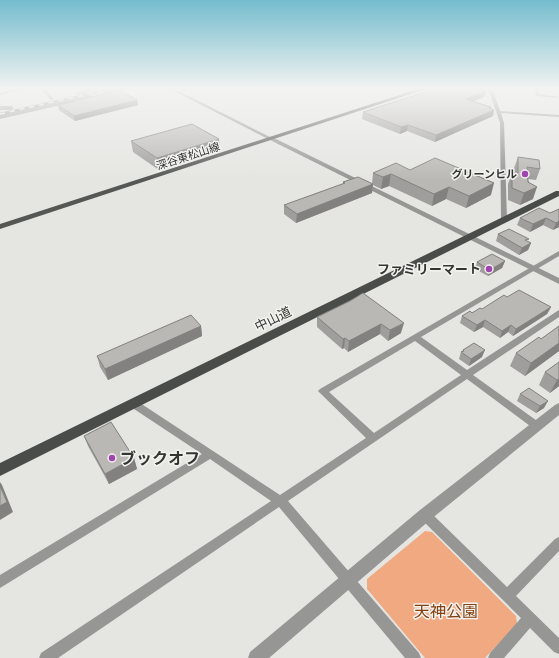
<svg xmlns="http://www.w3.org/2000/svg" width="559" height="658" font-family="'Archivo Narrow','Noto Sans JP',sans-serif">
  <rect width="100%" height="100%" fill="#e5e5e2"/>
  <!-- green -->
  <path fill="#f0a980" d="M425,531L432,532L516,616L517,624L485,658H425L367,589V579Z"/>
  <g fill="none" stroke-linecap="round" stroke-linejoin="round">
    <!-- minor -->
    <path fill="#969795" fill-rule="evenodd" d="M23,88H32L0,95V93Z
      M40,88H44L53,98V100H51Z
      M168,88H173L274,139L270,140Z
      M488,88H492L500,111L559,115V117L501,113L504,123L507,219L504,221L501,219L500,123Z
      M534,88H538L539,94L559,97L557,98L536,96Z
      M559,251V256L421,337L467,370L559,310V317L473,375L540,423L542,426L540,429L537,430L534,429L467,379L288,501L419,653L421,658H405L279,507L58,658H39L41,653L271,501L210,459L0,588V575L202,454L131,407L129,404L131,401L134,400L137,401L280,495L366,438L320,393L318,391L320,389ZM415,341L461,375L374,433L329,392Z
      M425,510L429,511L507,587L555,539L559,537V551L516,596L559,638V654L554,652L530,628L504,658H488L490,653L521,618L421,519L419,515L421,511Z"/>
    <!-- tertiary -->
    <path fill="#969795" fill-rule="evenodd" d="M93,88H102L78,95L75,93Z
      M122,88H131L107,95L104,93Z
      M90,95L93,97L92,98L0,119V115Z
      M0,106H11L14,108L11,110H0Z
      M270,138H274L559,278V284L270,140Z
      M559,403V415L430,520L269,658H248L250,652L420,510L555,405Z"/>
    <!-- primary -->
    <path fill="#555755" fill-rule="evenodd" d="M421,88H429L0,229V224Z"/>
    <!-- trunk -->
    <path fill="#4a4c4a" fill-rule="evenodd" d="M556,191H559V196L0,476V463Z"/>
    <defs>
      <path id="rail" d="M0,114L116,88"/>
    </defs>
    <!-- rail casing -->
    <use href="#rail" stroke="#888886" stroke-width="2.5"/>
    <!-- rail -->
    <use href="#rail" stroke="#f2f2ef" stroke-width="1.5" stroke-dasharray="5" stroke-linecap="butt"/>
  </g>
  <!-- wall -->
  <path fill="#9f9e9c" d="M176,88H197L183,91Z
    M480,88V89L486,91L484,97L473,101L491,107L490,109L494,110L493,116L435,142L407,131L400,134L362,119L363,112Z
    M137,100L138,105L75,121L59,110L58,105Z
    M131,141L220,150L159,170L133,152Z
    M518,157L540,169L536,180L528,179L533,199L520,205L508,200V184L512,173H514V168Z
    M410,170L491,195L466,208L446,199L432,206L389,186L381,189L373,185L372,193L296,223L284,214V205L343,184V182L372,184L373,173Z
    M559,209V227L553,230L543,225L530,232L517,225L520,218L550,213Z
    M498,234L527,242L531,243L528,250L519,255L496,241Z
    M505,261L502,268L488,276L475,269L477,262Z
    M507,297L551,307L547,314L513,336L508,332L500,338L483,327L474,332L460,323L462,316L482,309Z
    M350,301L401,333L388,341L380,334L348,352L344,348L342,349L317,327V317Z
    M201,326L202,336L108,380L100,367L97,356Z
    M559,326V351L525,376L510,366L516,353L541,339Z
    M463,350L482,357L469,366L459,359L461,352Z
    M559,362V386L550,393L539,385L545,372Z
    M520,394L544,408L536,413L517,401Z
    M84,436L134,458L137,469L109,484L88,446Z"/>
  <!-- shaded-wall -->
  <path fill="#82817f" d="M186,88H197L183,91V89Z
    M486,91L484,97L464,105L465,99Z
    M137,100L138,105L75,121L74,116Z
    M491,107L490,112L494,110L493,116L435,142L436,135Z
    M408,125L407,131L400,134L401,127Z
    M219,139L220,150L159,170L157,158Z
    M391,174L389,186L381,189L383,177Z
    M494,183L491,195L466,208L469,196Z
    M373,184L372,193L296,223L297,214Z
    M449,187L446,199L432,206L434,194Z
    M537,187L533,199L520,205L524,193Z
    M546,218L543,225L530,232L533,224Z
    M559,221V227L553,230L556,223Z
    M531,243L528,250L519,255L522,248Z
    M505,261L502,268L488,276L490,270Z
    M551,307L547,314L513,336L516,329Z
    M485,320L483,327L474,332L477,325Z
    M404,323L401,333L388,341L390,330Z
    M381,324L380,334L348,352L349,341Z
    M511,325L508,332L500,338L502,331Z
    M201,326L202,336L108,380L105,369Z
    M345,338L344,348L342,349L343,339Z
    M559,343V351L525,376L531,363Z
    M485,350L482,357L469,366L471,359Z
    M559,379V386L550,393L557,380Z
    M548,401L544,408L536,413L540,406Z
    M134,458L137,469L109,484L105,474Z
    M0,482L2,485L13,512L0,520Z"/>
  <!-- building -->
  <path fill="#b9b8b5" stroke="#82817f" d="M438,88H476L486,91L465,99L491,107L489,108L494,110L436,135L408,125L401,127L363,112Z
    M119,90L137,100L74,116L58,105Z
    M192,124L219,139L157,158L131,141Z
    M518,157L539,160L540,169L527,167L528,182L537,187L524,193L512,188V173H518Z
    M435,158L494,183L469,196L449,187L434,194L391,174L383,177L373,173L396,163L410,170Z
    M358,177L373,184L297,214L284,205L345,183L343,182Z
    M539,208L550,213L559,209V221L556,223L546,218L533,224L520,218Z
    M509,229L529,239L525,240L531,243L522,248L498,234Z
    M492,254L505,261L490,270L477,262Z
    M519,290L551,307L516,329L511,325L502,331L485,320L477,325L462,316L470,311L472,313L480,308L482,309L504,295L507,297Z
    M363,293L404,323L390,330L381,324L349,341L345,338L343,339L317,317L350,301Z
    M191,315L201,326L105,369L97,356Z
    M559,326V343L531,363L516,353L539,337L541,339Z
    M474,343L485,350L471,359L461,352L464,351L463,350Z
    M559,362V379L557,380L545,372Z
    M529,388L548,401L540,406L520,394Z
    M111,422L134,458L105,474L84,436Z
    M0,486L7,502L0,506Z"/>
  <!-- sky -->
  <linearGradient id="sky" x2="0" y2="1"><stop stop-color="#73bccd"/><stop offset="0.49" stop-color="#f3f3f2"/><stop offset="1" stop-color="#f3f3f2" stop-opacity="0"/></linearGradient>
  <rect width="559" height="180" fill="url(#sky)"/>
  <!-- markers -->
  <g fill="#a145ae" stroke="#f2f2ef" stroke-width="1.5">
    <circle cx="525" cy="174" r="4"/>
    <circle cx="489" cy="269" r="4"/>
    <circle cx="112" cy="458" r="4"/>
  </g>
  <g text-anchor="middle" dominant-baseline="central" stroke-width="3" stroke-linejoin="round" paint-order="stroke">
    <!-- far-street labels -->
    <g font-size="11" fill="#343533" stroke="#f2f2ef">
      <text transform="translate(188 156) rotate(-18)">深谷東松山線</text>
    </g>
    <!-- far-poi labels -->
    <g font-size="11" font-weight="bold" fill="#343533" stroke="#f2f2ef" text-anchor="end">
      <text x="517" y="174">グリーンヒル</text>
    </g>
    <!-- poi labels -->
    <g font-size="13" font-weight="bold" fill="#343533" stroke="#f2f2ef" text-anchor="end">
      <text x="481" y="269">ファミリーマート</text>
    </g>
    <!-- street labels -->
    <g font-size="13" fill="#343533" stroke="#f2f2ef">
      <text transform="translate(273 319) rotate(-26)">中山道</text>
    </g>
    <!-- near-poi labels -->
    <g font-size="16" font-weight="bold" fill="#343533" stroke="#f2f2ef" text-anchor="start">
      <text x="120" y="458">ブックオフ</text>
    </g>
    <!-- near-park labels -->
    <g font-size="16" fill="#844110" stroke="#f2f2ef">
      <text x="446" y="611">天神公園</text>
    </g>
  </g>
</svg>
